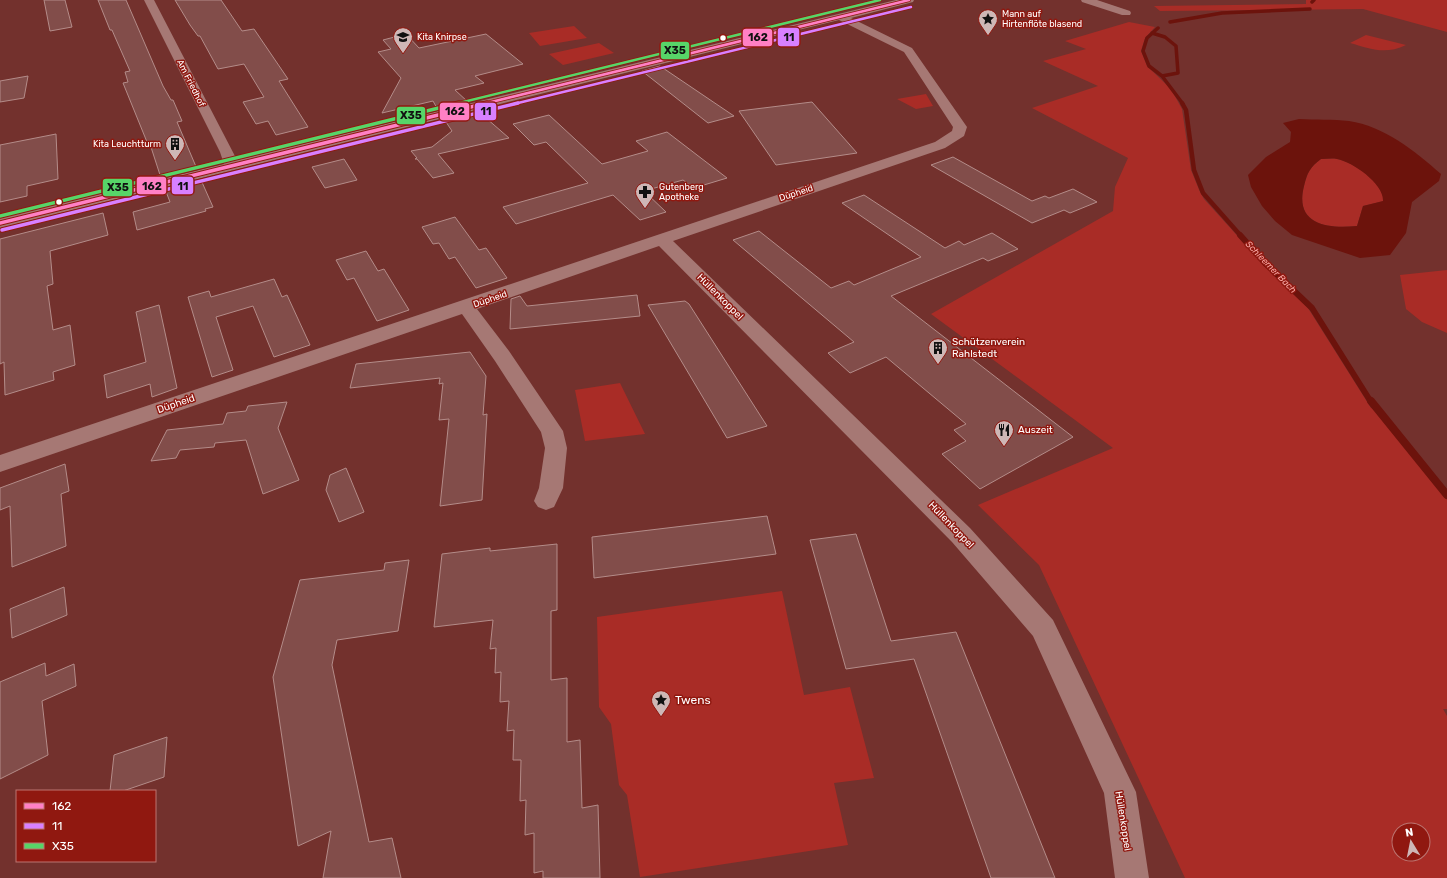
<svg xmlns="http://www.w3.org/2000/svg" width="1447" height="878" font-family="Rubik,sans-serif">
  <rect width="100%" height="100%" fill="#73312d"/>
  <!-- green -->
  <path fill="#a92c26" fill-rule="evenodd" d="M1306,0H1447V32L1363,9L1160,11L1154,6L1306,4Z
    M1129,22L1155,27L1145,38L1141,51L1147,66L1171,89L1182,109L1191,170L1200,192L1204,199L1263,264L1308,308L1371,408L1376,409L1447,495V709H1443L1447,716V878H1185L1039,565L978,505L1113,448L931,314L1113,211L1115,187L1128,158L1032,108L1098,86L1043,61L1086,49L1065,41ZM1399,830H1423V854H1399Z
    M574,26L587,38L540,46L529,33Z
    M1366,35L1406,45C1385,55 1371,49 1350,43Z
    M599,43L614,53L563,65L549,54Z
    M926,94L933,106L916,109L897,99Z
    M1321,159C1326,159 1332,158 1337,159C1354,162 1383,183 1384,201L1363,206L1357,226C1328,229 1294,225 1304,186C1307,173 1310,167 1321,159Z
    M1447,270V333L1422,322L1406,309L1400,275Z
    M620,383L645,434L585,441L575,390Z
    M782,591L804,695L850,687L874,778L834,783L848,845L640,877L627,795L619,785L611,724L599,707L597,617Z"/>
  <!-- water -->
  <path fill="#6c130c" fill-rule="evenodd" d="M1299,119C1316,120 1333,119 1349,121C1384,126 1415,151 1441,174L1439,181L1412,202L1406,233L1390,255L1360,258L1292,235L1275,221L1262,206L1251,187L1248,175L1266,157L1290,142L1291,132L1283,123ZM1321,159C1326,159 1332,158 1337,159C1353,162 1384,184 1383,201L1363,206L1357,226C1328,229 1294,225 1304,186C1307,173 1310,167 1321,159Z"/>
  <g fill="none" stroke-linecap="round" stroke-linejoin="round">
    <!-- stream-far3 -->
    <path stroke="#6c130c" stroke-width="3.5" d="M1312,2L1314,0
      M1170,22L1222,13L1310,9
      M1158,28L1147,38L1143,51L1149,66L1162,76L1183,104
      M1152,33L1165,37L1176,46L1178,73L1162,76"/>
    <!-- stream-far2 -->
    <path stroke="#6c130c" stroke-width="4.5" d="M1182,103L1186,110L1194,170L1203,193L1241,236"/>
    <!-- stream-far1 -->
    <path stroke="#6c130c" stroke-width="6" d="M1240,235L1265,263L1312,308L1371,402"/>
    <!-- stream -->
    <path stroke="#6c130c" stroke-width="8" d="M1371,401L1447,495"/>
  </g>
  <!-- building -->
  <path fill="#824d4a" stroke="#b48c89" d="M44,0H65L72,27L50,31Z
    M98,0H126L163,86L171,100H173L182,121L177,122L197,169L161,178L149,141L147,142L123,83L128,82L125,72L130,71L115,37L112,30H110Z
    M175,0H221L242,31L254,29L288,79L279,81L308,127L276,135L268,121L256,124L243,102L264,97L244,64L218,69L200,36H198L190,25Z
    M406,34L419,48L486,34L523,64L475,76L484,83L455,90L468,102L438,110L433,101L382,113L401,78L378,52L391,49L383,40Z
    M660,66L734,116L708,123L642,71Z
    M28,76L24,98L0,102V81Z
    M812,102L857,153L776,165L739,111Z
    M478,111L509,138L438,154L454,173L433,178L417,159H415L417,158L411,151L432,147L452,131L444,119Z
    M549,115L602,164L648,151L636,141L667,132L727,178L694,188L683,180L644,191L666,212L640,220L613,195L516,224L503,207L588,183L546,142L534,145L513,124Z
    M56,134L58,179L27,186V196L0,202V145Z
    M953,157L1032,201L1045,196L1049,198L1073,189L1097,202L1070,213L1064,210L1032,223L931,165Z
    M344,159L357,180L325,188L312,167Z
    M201,180L213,207L205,209L206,211L137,230L133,212L170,202L165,189Z
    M864,195L945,248L959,241L964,245L992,233L1018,249L988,261L983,258L891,296L1073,437L980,489L942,454L966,441L954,430L966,424L886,357L850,373L828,353L854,342L733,240L759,231L831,288L849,281L854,285L921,257L842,203Z
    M103,213L108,235L50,251L53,284L47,286L53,330L70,325L75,365L53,372L54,380L5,395L4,362L0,364V239Z
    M455,217L479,250L486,248L507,278L476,288L455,257L449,259L439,243L433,244L422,227Z
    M366,251L378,271L384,269L409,310L377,321L354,278L347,280L336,260Z
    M274,279L282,297L287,295L310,345L274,357L253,306L216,317L233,370L212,377L188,297L209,291L211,297Z
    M637,295L640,316L510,329L511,299L520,296L527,306Z
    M685,301L689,304L767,426L727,438L648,305Z
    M159,305L177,388L152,397L150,384L107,398L104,375L146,362L136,312Z
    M470,352L486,376L483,415L487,414L482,500L440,506L449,419L439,420L443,383L439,384L440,378L350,388L356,364Z
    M287,402L278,428L299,480L263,494L246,440L215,443L214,447L180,450L176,458L151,461L167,430L223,424L227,413L246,411L248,406Z
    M65,464L69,491L61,494L66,546L12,567L10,506L0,510V488Z
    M346,468L364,512L339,522L326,490L330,475Z
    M767,516L776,554L594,578L592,537Z
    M856,534L891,641L956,632L1055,878H991L914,659L846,669L810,540Z
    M557,544V610L551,611V680L567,678V742L580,740L582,808L598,805L600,878H543V871L534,873V833L525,835L526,800L520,801L521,760H513L514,730L507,731L509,701L500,702L501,672L495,673L496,648L490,649L493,620L434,627L442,554L490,548V551Z
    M409,560L398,631L337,640L332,665L369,842L392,838L401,878H323L331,831L298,846L273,677L300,580L384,570L385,563Z
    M64,587L67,615L12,638L10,609Z
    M45,663L46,676L74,664L76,686L42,701L48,755L0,779V682Z
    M167,737L164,777L123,791H110L114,755Z"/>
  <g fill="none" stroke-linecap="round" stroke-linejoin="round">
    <!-- minor -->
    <path fill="#a67874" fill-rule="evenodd" d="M144,0H154L237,160L896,0H914L913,2L851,18L912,48L967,127L964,136L945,148L673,241L970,528L1053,620L1136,792L1149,878H1115L1104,793L1033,636L952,542L659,246L477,309L509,351L563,431L567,448L563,488L554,507L546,510L538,507L534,501L539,488L545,448L541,432L495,361L462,314L0,472V455L935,142L952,131L953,127L904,52L839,20L0,228V218L224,164L220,152Z
      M1081,0H1097L1130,11L1131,13L1130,15H1122L1082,2Z"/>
    <defs>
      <path id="bus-1-far1" d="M483,104L909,0"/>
      <path id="bus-1" d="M0,223L487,103"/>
      <path id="bus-2-far1" d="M514,104L911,7"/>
      <path id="bus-2" d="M2,230L518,103"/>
      <path id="bus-3-far1" d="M455,104L880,0"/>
      <path id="bus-3" d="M0,216L459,103"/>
    </defs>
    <!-- bus-1-far1 casing -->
    <use href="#bus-1-far1" stroke="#901810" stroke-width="4"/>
    <!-- bus-1 casing -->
    <use href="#bus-1" stroke="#901810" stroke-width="5.5"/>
    <!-- bus-2-far1 casing -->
    <use href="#bus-2-far1" stroke="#901810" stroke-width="4"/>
    <!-- bus-2 casing -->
    <use href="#bus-2" stroke="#901810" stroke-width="5.5"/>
    <!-- bus-3-far1 casing -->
    <use href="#bus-3-far1" stroke="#901810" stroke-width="4"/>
    <!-- bus-3 casing -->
    <use href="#bus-3" stroke="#901810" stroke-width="5.5"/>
    <!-- bus-1-far1 -->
    <use href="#bus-1-far1" stroke="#ff80c5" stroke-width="2.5"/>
    <!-- bus-1 -->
    <use href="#bus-1" stroke="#ff80c5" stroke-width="3.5"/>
    <!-- bus-2-far1 -->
    <use href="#bus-2-far1" stroke="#d880ff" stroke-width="2.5"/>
    <!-- bus-2 -->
    <use href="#bus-2" stroke="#d880ff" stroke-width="3.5"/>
    <!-- bus-3-far1 -->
    <use href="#bus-3-far1" stroke="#57d568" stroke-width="2.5"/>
    <!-- bus-3 -->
    <use href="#bus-3" stroke="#57d568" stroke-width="3.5"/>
  </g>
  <!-- icons -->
  <defs>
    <symbol id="sight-pin" viewBox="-11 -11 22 30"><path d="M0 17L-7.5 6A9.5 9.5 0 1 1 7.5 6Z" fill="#ceb7b6" stroke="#901810"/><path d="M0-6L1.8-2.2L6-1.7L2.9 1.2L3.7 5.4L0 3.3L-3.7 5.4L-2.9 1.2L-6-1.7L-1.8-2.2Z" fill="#111"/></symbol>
    <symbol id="school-pin" viewBox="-11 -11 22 30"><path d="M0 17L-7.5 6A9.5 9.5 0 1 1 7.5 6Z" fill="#ceb7b6" stroke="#901810"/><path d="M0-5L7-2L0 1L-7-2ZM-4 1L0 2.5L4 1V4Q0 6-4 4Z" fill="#111"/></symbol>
    <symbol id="building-pin" viewBox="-11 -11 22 30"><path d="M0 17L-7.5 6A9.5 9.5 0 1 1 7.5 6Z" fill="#ceb7b6" stroke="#901810"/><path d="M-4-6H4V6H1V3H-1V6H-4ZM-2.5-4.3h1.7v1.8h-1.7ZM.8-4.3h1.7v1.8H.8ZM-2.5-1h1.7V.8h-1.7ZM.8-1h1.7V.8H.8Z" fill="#111"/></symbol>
    <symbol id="pharmacy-pin" viewBox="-11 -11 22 30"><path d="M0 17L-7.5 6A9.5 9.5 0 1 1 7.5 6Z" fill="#ceb7b6" stroke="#901810"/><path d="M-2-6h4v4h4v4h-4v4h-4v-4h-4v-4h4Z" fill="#111"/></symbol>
    <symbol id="restaurant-pin" viewBox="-11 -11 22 30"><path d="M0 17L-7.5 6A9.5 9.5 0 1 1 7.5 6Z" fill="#ceb7b6" stroke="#901810"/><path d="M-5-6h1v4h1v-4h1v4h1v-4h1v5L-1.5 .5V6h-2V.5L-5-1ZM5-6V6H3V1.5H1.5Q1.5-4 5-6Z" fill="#111"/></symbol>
  </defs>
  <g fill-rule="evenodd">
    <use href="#sight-pin" x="977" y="8" width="22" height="30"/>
    <use href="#school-pin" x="392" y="26" width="22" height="30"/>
    <use href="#building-pin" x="164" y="133" width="22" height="30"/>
    <use href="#pharmacy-pin" x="634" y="181" width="22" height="30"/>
    <use href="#building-pin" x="927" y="337" width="22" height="30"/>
    <use href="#restaurant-pin" x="993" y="419" width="22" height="30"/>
    <use href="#sight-pin" x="650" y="689" width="22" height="30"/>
  </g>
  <!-- markers -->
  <g fill="#fff" stroke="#901810" stroke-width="1.5">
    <circle cx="723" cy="38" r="3.5"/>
    <circle cx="59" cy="202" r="3.5"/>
  </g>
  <g text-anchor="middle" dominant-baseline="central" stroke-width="3" stroke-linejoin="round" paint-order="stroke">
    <!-- far-poi labels -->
    <g font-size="9" fill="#fff" stroke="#901810" text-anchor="start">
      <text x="1002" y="14">Mann auf<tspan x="1002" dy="10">Hirtenflöte blasend</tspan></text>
      <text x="417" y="37">Kita Knirpse</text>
      <text x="161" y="144" text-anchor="end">Kita Leuchtturm</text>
      <text x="659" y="187">Gutenberg<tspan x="659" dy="10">Apotheke</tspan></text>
    </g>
    <!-- far-street labels -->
    <g font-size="9" fill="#fff" stroke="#901810">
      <text transform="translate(191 83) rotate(63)">Am Friedhof</text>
      <text transform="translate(796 193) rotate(-18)">Düpheid</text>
      <text transform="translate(490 299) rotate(-19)">Düpheid</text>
    </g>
    <!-- far-water labels -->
    <g font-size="9" font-style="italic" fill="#faa9a5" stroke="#901810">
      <text transform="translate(1271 267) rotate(46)">Schleemer Bach</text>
    </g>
    <!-- street labels -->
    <g font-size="10" fill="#fff" stroke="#901810">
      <text transform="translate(720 297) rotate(45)">Hüllenkoppel</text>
      <text transform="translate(176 404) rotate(-19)">Düpheid</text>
      <text transform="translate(951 525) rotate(46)">Hüllenkoppel</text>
      <text transform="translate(1123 821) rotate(81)">Hüllenkoppel</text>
    </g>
    <!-- poi labels -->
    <g font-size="10" fill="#fff" stroke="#901810" text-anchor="start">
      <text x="952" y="342">Schützenverein<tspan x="952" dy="12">Rahlstedt</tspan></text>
      <text x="1018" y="430">Auszeit</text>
    </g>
    <!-- near-poi labels -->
    <g font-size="12" fill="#fff" stroke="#901810" text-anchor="start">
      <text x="675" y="700">Twens</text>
    </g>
  </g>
  <g stroke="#901810" stroke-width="1.5">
    <rect x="777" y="27" width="23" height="20" rx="4" fill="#d880ff"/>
    <rect x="742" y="28" width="31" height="19" rx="4" fill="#ff80c5"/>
    <rect x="660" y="41" width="30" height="19" rx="4" fill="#57d568"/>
    <rect x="474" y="102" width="23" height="19" rx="4" fill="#d880ff"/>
    <rect x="439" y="102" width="31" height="19" rx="4" fill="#ff80c5"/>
    <rect x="396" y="106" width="30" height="19" rx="4" fill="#57d568"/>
    <rect x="171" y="176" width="23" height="19" rx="4" fill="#d880ff"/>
    <rect x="136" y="176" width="31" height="19" rx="4" fill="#ff80c5"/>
    <rect x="102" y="178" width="31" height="19" rx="4" fill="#57d568"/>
  </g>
  <g font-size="11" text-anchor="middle" font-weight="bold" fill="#111">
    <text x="789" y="41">11</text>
    <text x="758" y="41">162</text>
    <text x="675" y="54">X35</text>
    <text x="486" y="115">11</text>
    <text x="455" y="115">162</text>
    <text x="411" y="119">X35</text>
    <text x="183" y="190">11</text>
    <text x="152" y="190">162</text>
    <text x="118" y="191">X35</text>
  </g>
  <!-- legend -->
  <rect x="16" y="790" width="140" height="72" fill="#901810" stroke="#bc7470"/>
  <rect x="24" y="803" width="20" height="6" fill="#ff80c5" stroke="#bc7470"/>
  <text x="52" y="810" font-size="12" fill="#ffffff">162</text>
  <rect x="24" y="823" width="20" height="6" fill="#d880ff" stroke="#bc7470"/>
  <text x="52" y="830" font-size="12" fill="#ffffff">11</text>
  <rect x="24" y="843" width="20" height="6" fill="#57d568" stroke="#bc7470"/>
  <text x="52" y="850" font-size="12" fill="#ffffff">X35</text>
  <!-- north arrow -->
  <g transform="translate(1411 842) rotate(350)"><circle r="19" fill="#901810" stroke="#bc7470"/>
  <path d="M0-3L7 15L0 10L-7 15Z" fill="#ceb7b6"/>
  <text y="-6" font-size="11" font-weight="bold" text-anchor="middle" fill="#ffffff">N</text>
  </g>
</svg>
